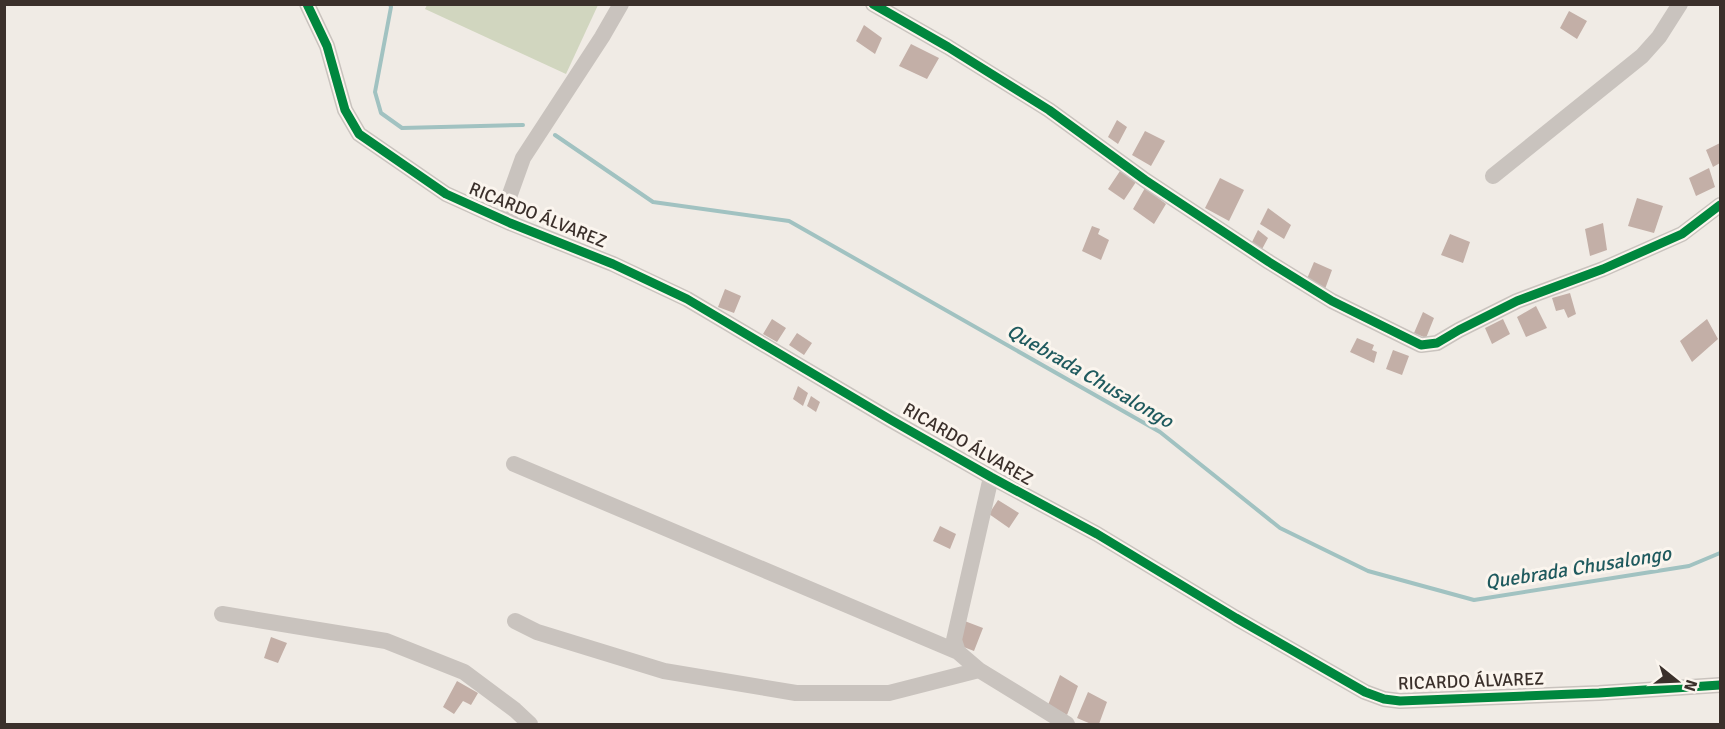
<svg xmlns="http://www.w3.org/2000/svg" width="1725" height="729" font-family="Signika,sans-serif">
  <rect width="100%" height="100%" fill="#f0ebe5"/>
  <!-- green -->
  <path fill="#d1d6bf" d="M427,5L598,4V5L566,74L425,9Z"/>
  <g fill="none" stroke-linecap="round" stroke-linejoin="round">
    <!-- stream -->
    <path stroke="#a1c2c1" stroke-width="4" d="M390,4L391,7L375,92L381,113L402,128L523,125
      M555,135L653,202L789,221L1160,432L1280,528L1368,571L1474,600L1689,566L1720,553"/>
  </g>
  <!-- building -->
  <path fill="#c3afa7" d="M1569,11L1587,21L1577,39L1560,28Z
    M864,25L882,38L875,54L856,41Z
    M911,44L939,58L927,79L899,66Z
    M1117,120L1127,127L1118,144L1108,137Z
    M1145,131L1165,141L1151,166L1132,155Z
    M1720,143V163L1713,167L1706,150Z
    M1709,168L1715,187L1696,196L1689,178Z
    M1120,171L1136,182L1124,200L1108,189Z
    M1220,178L1244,190L1229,221L1205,208Z
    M1145,188L1166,204L1154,224L1133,209Z
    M1637,198L1663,206L1654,233L1628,226Z
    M1268,208L1291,225L1284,239L1260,224Z
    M1603,223L1607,250L1590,256L1585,229Z
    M1092,226L1100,229L1098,234L1109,240L1101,260L1082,251Z
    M1258,230L1268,238L1261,251L1251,244Z
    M1450,234L1470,242L1463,263L1441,255Z
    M1314,262L1332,270L1325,289L1306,281Z
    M725,289L741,296L734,313L718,307Z
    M1570,293L1576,314L1568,318L1564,309L1556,311L1552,298Z
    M1536,306L1547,328L1526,337L1517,317Z
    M1423,312L1434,318L1426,338L1414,333Z
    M772,319L786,328L777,342L763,334Z
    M1503,319L1510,334L1492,344L1485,328Z
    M1707,319L1718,339L1692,362L1680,341Z
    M797,333L812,343L804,355L789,345Z
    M1357,338L1374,345L1372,350L1377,352L1374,363L1350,352Z
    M1393,350L1409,356L1402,375L1386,369Z
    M798,386L808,393L803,406L793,399Z
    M811,396L820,402L816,412L807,406Z
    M998,500L1019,513L1009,528L989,514Z
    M940,526L956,534L950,549L933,541Z
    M962,620L983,628L974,651L956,644Z
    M271,637L287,643L278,663L264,658Z
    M1060,675L1078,686L1067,715L1048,705Z
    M457,681L478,693L471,705L463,701L454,714L443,707Z
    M1088,692L1107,702L1099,724H1091L1077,718Z"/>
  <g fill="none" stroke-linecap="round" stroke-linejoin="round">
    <!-- minor -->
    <path stroke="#c9c3be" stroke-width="16" d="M307,4L327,46L345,110L359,134L446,194L510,223L613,264L687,299L891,420L991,477L1097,534L1236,618L1365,692L1384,699L1400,701L1599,693L1720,685
      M873,4L948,47L1049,110L1145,180L1269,262L1332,301L1421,345L1437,343L1459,330L1517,301L1603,269L1682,234L1720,205
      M1493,176L1642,56L1659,37L1680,4
      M510,223L509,197L523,158L602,37L621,4
      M514,464L958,652
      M991,477L954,640L958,652L979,670L1067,724
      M222,614L386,641L464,672L515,710L530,724
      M515,621L537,632L664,671L796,693H889L979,670"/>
    <defs>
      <path id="cycleway" d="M307,4L327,46L345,110L359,134L446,194L510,223L613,264L687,299L891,420L991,477L1097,534L1236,618L1365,692L1384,699L1400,701L1599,693L1720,685
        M873,4L948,47L1049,110L1145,180L1269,262L1332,301L1421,345L1437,343L1459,330L1517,301L1603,269L1682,234L1720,205"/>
    </defs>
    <!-- cycleway casing -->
    <use href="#cycleway" stroke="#fbf5ee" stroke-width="13"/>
    <!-- cycleway -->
    <use href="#cycleway" stroke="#00873e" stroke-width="9"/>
  </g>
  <g text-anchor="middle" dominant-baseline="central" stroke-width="6" stroke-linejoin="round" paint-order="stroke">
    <!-- street labels -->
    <g font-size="18" fill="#3b302b" stroke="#fbf5ee">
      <text transform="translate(538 215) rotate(22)">RICARDO ÁLVAREZ</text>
      <text transform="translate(968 444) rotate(30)">RICARDO ÁLVAREZ</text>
      <text transform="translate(1471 681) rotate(-2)">RICARDO ÁLVAREZ</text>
    </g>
    <!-- water labels -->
    <g font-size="20" font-style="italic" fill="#1f5a5e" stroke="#fbf5ee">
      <text transform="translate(1090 376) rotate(30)">Quebrada Chusalongo</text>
      <text transform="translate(1578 568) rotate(-9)">Quebrada Chusalongo</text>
    </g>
  </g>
  <!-- border -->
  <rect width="1725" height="729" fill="none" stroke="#3b302b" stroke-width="12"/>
  <!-- north arrow -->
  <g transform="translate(1677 681) rotate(108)" stroke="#fbf5ee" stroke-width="4.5" paint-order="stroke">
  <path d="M0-4.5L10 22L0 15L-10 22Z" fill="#3b302b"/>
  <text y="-9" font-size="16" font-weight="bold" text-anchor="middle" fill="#3b302b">N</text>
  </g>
</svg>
